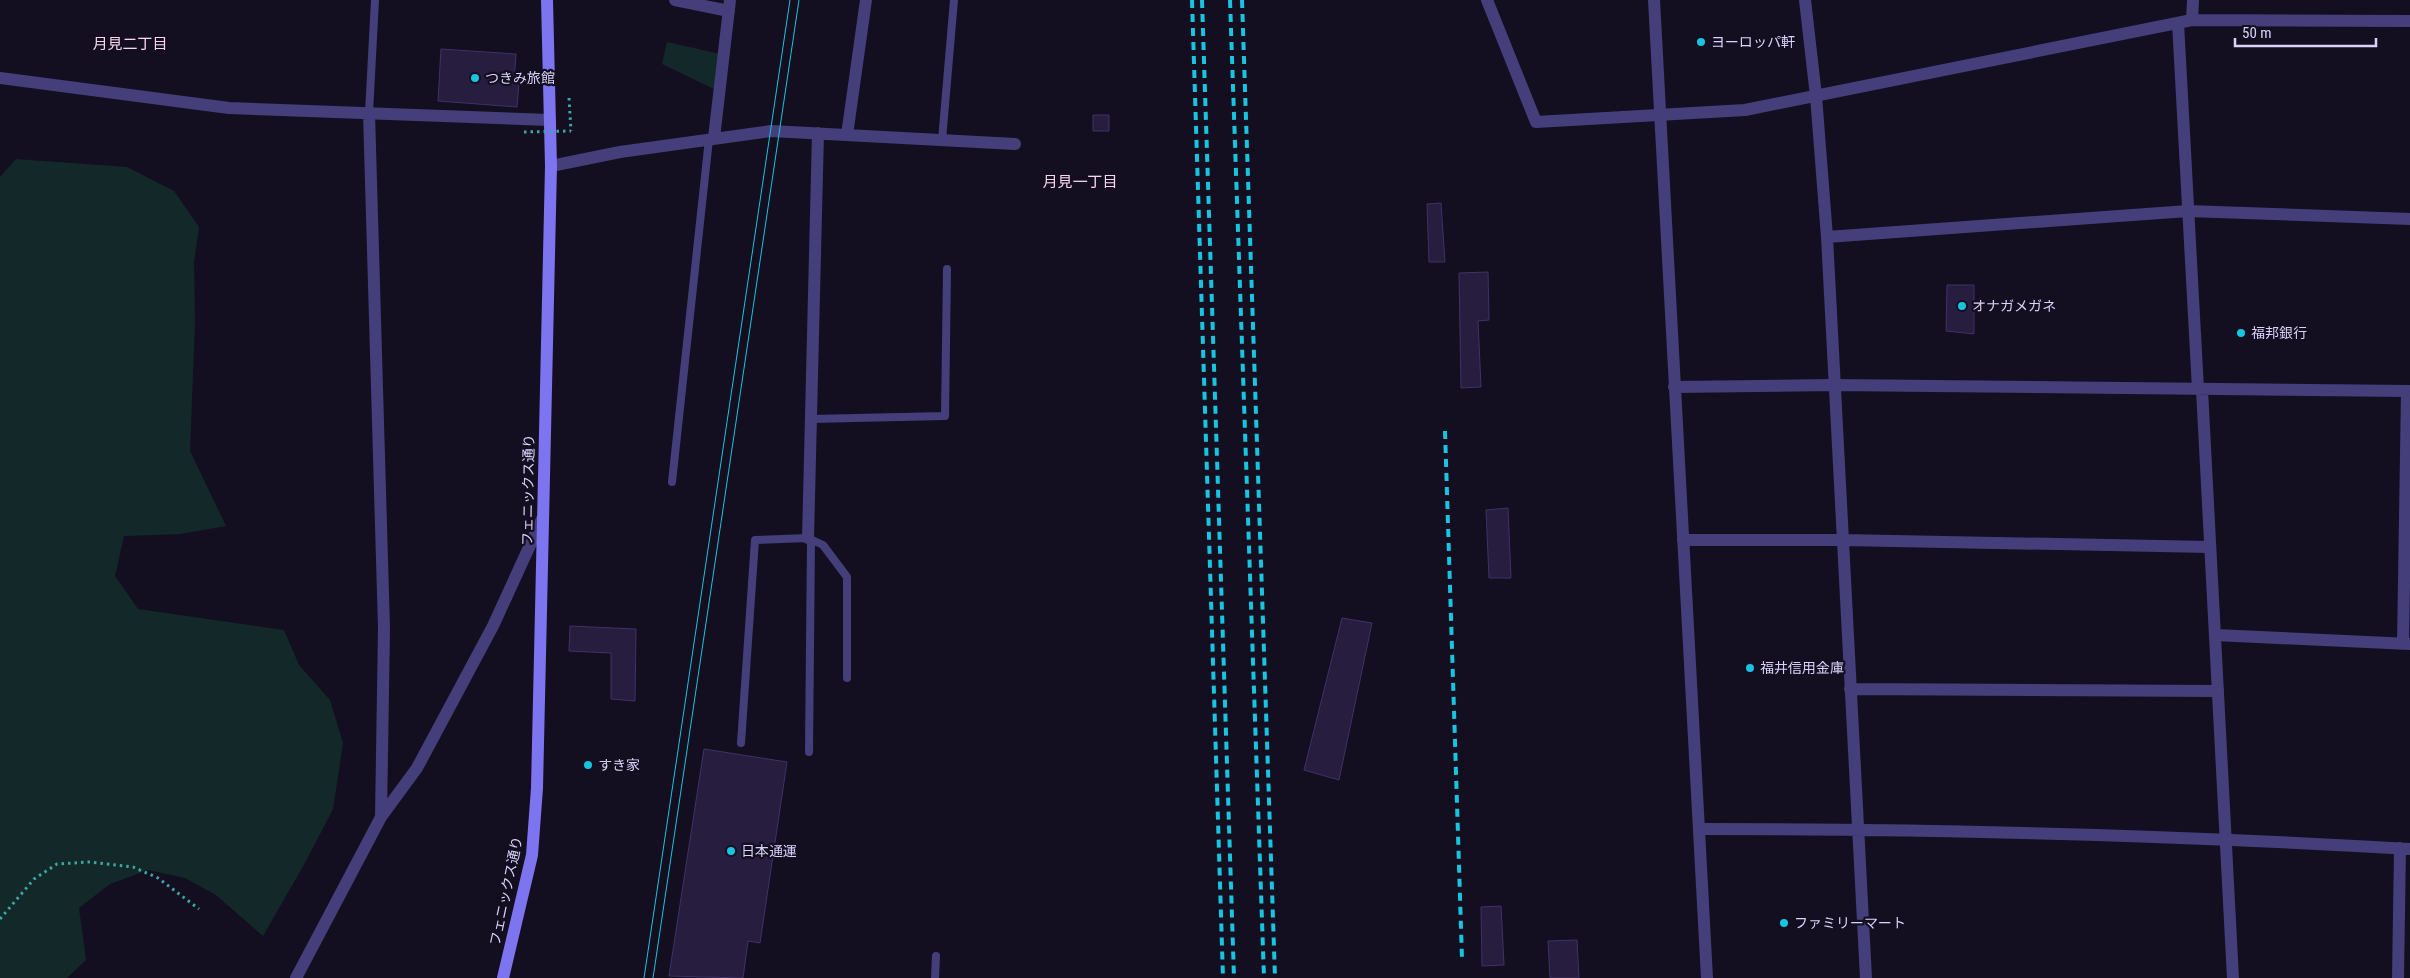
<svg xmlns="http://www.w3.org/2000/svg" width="2410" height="978" font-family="'Roboto Condensed','Noto Sans JP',sans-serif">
  <rect width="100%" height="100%" fill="#130f20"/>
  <!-- green -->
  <path fill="#132929" d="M667,42L720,54L716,90L662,64Z
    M16,159L127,167L174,191L199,227L194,262L195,321L190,451L226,526L180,534L124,536L115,576L138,609L284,630L299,665L330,700L343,743L333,809L306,861L263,936L216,895L185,878L148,870L110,884L79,908L86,960L67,978H0V177Z"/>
  <!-- building -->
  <path fill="#261d3f" stroke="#3f3268" d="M441,49L516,54L514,82L519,83L517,107L438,101Z
    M1093,115H1109V131H1093Z
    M1441,203L1445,262H1429L1427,204Z
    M1488,272L1489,320L1478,321L1481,387L1461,388L1459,273Z
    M1947,285H1974V334L1946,331Z
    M1508,508L1511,578H1489L1486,510Z
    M1342,618L1372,623L1339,780L1304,770Z
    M570,626L636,629L635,701L611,699V653L569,651Z
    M704,749L787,762L760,943L748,941L743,978L669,976Z
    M1501,906L1504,965L1482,966L1481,907Z
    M1577,940L1579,978H1550L1548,941Z"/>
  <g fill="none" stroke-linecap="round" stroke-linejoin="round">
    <!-- path -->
    <path stroke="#3ba6a4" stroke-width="3" stroke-dasharray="2.5 4" stroke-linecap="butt" d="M569,98L571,131
      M0,919L34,879L57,864L89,862L133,867L158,878L199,909"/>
    <!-- service -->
    <path stroke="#443f7a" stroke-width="8" d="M369,113L375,0
      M942,140L954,0
      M810,419L945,416L947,269
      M672,482L709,139
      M741,743L755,540L808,538L823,545L847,577V678
      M809,752L811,540
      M935,978L936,956"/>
    <!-- minor -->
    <path stroke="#443f7a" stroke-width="12" d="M675,0L729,11
      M1487,0L1536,122L1745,110L2192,20L2410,21
      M1805,0L1816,96L1827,237L1866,978
      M2192,20L2193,0
      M2178,23L2198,389
      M0,78L229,108L550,120
      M369,113L384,628L381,817
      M847,135L866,0
      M714,138L730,0
      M551,166L620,152L771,131L1015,144
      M1827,237L2188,211L2410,219
      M808,538L818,133
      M1683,540H1842L2210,547
      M2215,635L2410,644
      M2403,644L2407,391
      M1850,689L2218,691
      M1699,829C1936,829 2173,835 2410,849
      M296,978L381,817L417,768L493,626L542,519
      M2398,978L2400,848"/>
    <!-- tertiary -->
    <path stroke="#443f7a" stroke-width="12" d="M1654,0L1707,978
      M1674,387L1833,385L2410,391
      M2202,390L2233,978"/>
    <!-- secondary -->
    <path stroke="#7d74f0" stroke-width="12" d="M503,978L532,855L537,788L551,166L547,0"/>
    <!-- tram -->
    <path stroke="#19c4e0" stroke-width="1" d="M644,978L790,0
      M653,978L799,0"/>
    <!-- rail -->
    <path stroke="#19c4e0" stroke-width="4" stroke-dasharray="8 6" stroke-linecap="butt" d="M1192,0L1223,978
      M1202,0L1234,978
      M1230,0L1264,978
      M1242,0L1275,978
      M1445,431L1462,959"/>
    <!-- path-bridge -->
    <path stroke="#3ba6a4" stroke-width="3" stroke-dasharray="2.5 4" stroke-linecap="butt" d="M524,132L571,131"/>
  </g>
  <!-- markers -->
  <g fill="#19c4e0" stroke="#130f20" stroke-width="2">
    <circle cx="1701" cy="42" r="5"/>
    <circle cx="475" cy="78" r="5"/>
    <circle cx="1962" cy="306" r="5"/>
    <circle cx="2241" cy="333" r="5"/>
    <circle cx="1750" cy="668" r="5"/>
    <circle cx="588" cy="765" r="5"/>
    <circle cx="731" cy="851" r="5"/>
    <circle cx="1784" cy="923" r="5"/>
  </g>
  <g text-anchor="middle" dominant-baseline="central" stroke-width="4.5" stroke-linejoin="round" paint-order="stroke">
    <!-- poi labels -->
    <g font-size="14" fill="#d9d3fa" stroke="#130f20" text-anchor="start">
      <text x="1711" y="42">ヨーロッパ軒</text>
      <text x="485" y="78">つきみ旅館</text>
      <text x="1972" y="306">オナガメガネ</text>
      <text x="2251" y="333">福邦銀行</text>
      <text x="1760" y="668">福井信用金庫</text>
      <text x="598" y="765">すき家</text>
      <text x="741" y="851">日本通運</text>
      <text x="1794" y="923">ファミリーマート</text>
    </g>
    <!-- street labels -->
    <g font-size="14" fill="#d9d3fa" stroke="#130f20">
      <text transform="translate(528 490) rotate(-89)">フェニックス通り</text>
      <text transform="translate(506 891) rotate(-78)">フェニックス通り</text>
    </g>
    <!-- neighbourhood labels -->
    <g font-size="15" fill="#fad5eb" stroke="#130f20">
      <text x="130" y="44">月見二丁目</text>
      <text x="1080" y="182">月見一丁目</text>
    </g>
  </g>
  <!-- scale -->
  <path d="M2235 38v8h141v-8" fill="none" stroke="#d9d3fa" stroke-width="2.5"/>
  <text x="2242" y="38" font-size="15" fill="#d9d3fa" stroke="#130f20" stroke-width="4" paint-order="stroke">50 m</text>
</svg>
